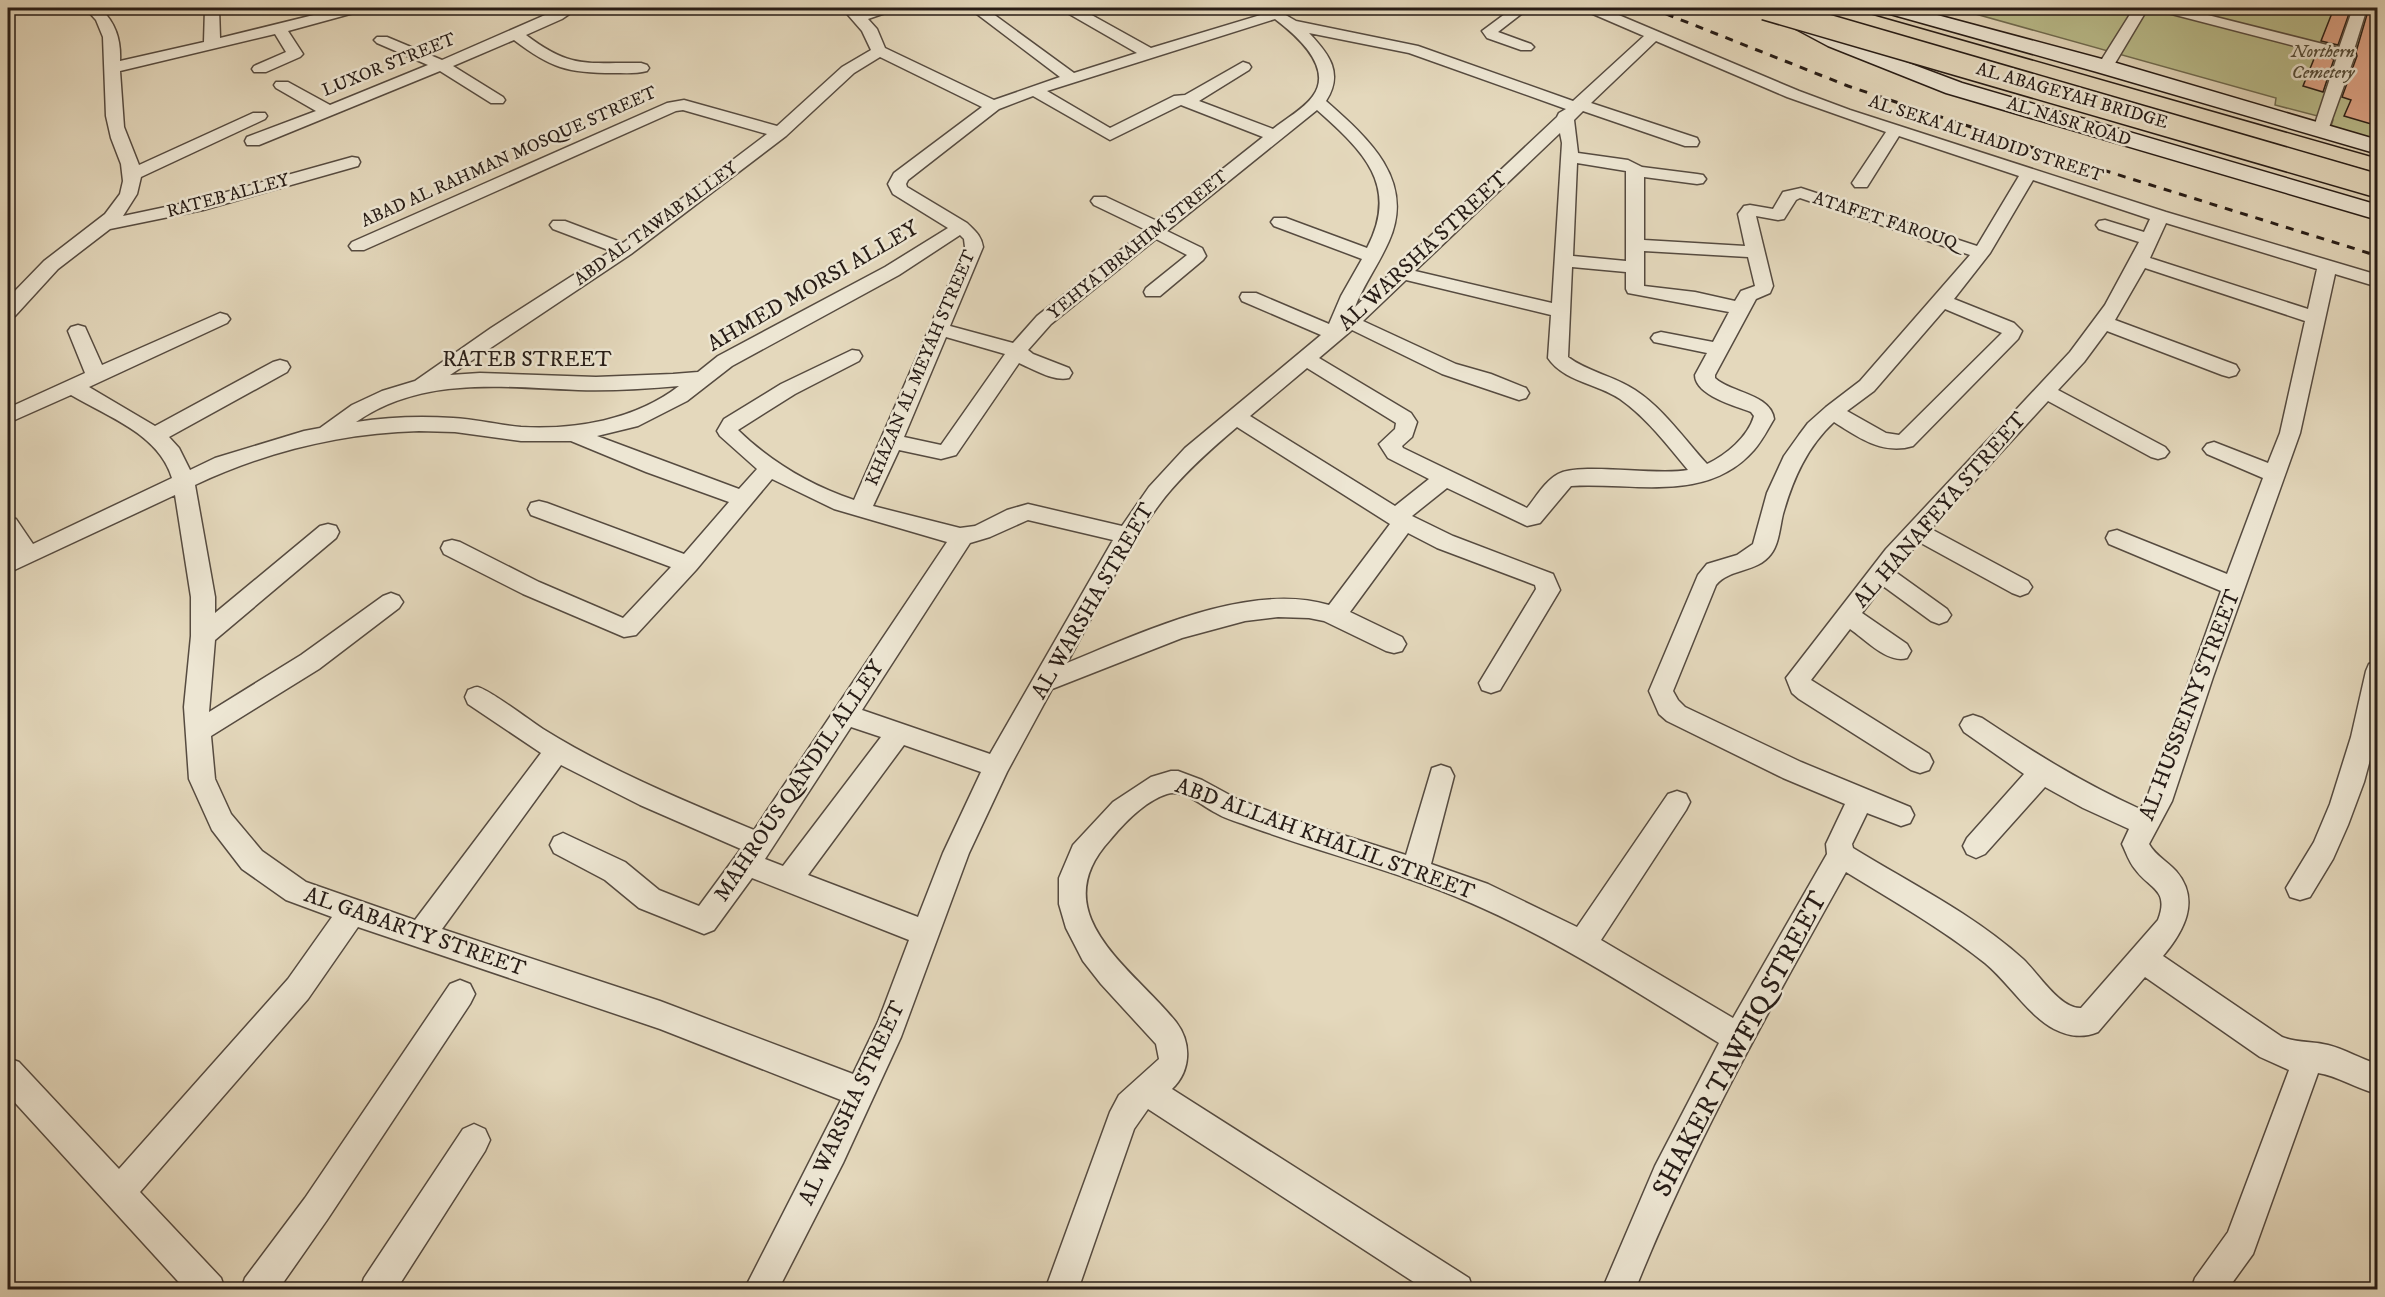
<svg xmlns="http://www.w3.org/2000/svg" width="2385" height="1297" font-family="'IM FELL DW Pica',serif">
  <rect width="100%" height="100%" fill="#e4d8bc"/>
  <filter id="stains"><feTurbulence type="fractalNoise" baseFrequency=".00333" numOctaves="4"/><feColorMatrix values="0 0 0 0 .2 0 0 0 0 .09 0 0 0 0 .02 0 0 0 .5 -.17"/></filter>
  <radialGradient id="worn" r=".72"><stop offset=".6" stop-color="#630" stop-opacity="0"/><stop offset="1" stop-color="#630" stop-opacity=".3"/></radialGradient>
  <!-- green -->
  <path fill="#babd8c" stroke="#706c51" stroke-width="1.5" d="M1954,8H2377V140L2331,126L2333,120L2275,105L2276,98Z"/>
  <!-- building -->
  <path fill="#e0a588" stroke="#271c16" stroke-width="1.5" d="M2334,8H2351L2338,45L2321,41Z
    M2368,11L2378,14V126L2344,116L2351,100L2342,97L2357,56L2356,52Z
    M2316,54L2334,59L2323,92L2303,86Z"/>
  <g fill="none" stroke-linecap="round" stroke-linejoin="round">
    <defs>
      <path id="street" d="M85,8H100C116,23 121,40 120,61L204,42L205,8H219L220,38L342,8H363L361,11L288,31L303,54L300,57L266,72H254L252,69L254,66L286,52L275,34L120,71L124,127L139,165L253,113H265L267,116L265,119L141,177L137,194L123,216L194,201L352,157L358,158L360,162L358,166L203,210L110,229L58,269L15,316L8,318V300L11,295L44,261L105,214L120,194L123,181L121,164L111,138L106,116L103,37L96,20Z
        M561,8H578L562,19L526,35C572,70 587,62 641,63L647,65L649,68L647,71C636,74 624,73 614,73C567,73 551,68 514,40L453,66L503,97L505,100L503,103H491L440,71L259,145H247L245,141L247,137L316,111L276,88L274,85L276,82H288L330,105L428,65L377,43L374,40L377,37H387L442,60Z
        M842,8H857L861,12L873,8H893L891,11L868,19L877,29L885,48L994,100L1060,77L969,8H985L1074,73L1137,53L1064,11L1062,8H1079L1151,48L1277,10L1296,21L1418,46L1573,101L1644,36L1586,11L1584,8H1602L1799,91L1850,110L2166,212L2378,275V287L2335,274L2300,433L2213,677L2172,801L2149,844C2156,856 2167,861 2176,871C2201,900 2184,931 2163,956L2282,1037C2297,1043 2312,1041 2328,1045C2345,1049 2360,1059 2378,1064V1094C2357,1089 2338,1076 2318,1073L2253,1254L2227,1290H2191L2195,1278L2228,1232L2289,1070L2260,1057L2145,977L2098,1032C2083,1038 2070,1037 2054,1029C2029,1016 2008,982 1985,963C1941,928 1893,901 1846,872C1770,1009 1693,1144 1635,1290H1602L1655,1166L1719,1043C1638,993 1559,941 1471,903C1398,871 1318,852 1243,824C1234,821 1224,818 1216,813C1202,806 1184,789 1167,794C1145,801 1124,823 1110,840C1042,914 1134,969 1176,1022C1192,1043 1191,1071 1172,1089L1469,1278L1473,1290H1426L1148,1109L1134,1129L1078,1290H1045L1110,1112L1119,1095L1159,1059L1156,1044L1101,984L1083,961L1066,928L1059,904V878L1073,845L1113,802L1151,777L1171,771H1178L1202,780L1237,799L1279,815L1406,855L1432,768L1441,765L1450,768L1454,776L1431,864L1488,884L1577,927L1668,794L1677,791L1686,794L1690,802L1686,810L1601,940L1733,1018L1827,854L1826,844L1845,804L1783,778L1667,721L1659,714L1649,691L1698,575L1707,564L1737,555L1753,544L1767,493L1784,456L1799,435L1808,423L1826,407L1860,381L1970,255L1800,198L1796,200L1784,219L1778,220L1756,216L1773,286L1770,293L1756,299L1715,375V378C1731,393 1771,394 1774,419C1768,429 1762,441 1754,450C1707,504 1633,482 1571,486L1540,523L1527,526L1447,488L1412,516L1453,536L1553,574L1560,590L1500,690L1491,693L1482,690L1479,683L1536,589L1535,585L1437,548L1408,533L1350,612L1402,637L1406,644L1402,651L1394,653L1386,651L1324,621L1309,618L1278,617L1245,621L1182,638L1052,689L1007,772L969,853L901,1037L843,1163L778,1290H744L841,1100L660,1029L358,927L308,999L140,1192L221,1278L225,1290H186L8,1095V1058L19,1062L119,1169L288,979L332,917L286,900L242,869L212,830L189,779L184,707L191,636V597L175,495L8,573V555L15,552L8,542V517L16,519L33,544L172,478C159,434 108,417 71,395L8,423V408L85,373L68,331L71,327L78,325L85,327L102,365L220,313L227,315L230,319L227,323L89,387L155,426L273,362L280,360L287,362L290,367L287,372L169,437L179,448L190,470L215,458L304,431L320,428L352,405L382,391L415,381L491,328L611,251L553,229L550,225L553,221H565L623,243L767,134L683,110L676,111L364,250H352L349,246L352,242L667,103L684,100L777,126L842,67L871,50L862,31ZM1275,19C1296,35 1334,67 1313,96C1304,109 1285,119 1273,129L1199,101L1249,70L1251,67L1249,64L1243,62L1185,95L1174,96L1110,128L1047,91ZM1309,33L1409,53L1566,109L1559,113L1557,117L1355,307C1364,284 1379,264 1389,241C1416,180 1368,138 1326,101C1344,73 1329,54 1309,33ZM1656,41L1787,97L1886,132L1852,183L1855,187H1867L1899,136L2019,176L1977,246L1801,188L1783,192L1773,209L1750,205L1744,206L1738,214L1745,246L1644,240V177L1697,184L1703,183L1706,179L1703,175L1697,174L1642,167L1628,160L1578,153L1574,120L1583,111L1685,146H1697L1699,142L1697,138L1591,103ZM880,57L982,107L894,173L888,184L893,194L948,228L885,267L718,356L698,372L673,374L596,377L480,373L450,375L631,254L786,136L854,73ZM1033,96L1110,140L1181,105L1263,137L1157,221L1106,197H1094L1091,201L1094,205L1146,230L1037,316L1013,343L950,326L983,247C981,235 975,231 967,223L907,187L906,184L908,180L999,109ZM1317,110C1363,151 1400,185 1367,248L1286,218H1274L1271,222L1274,226L1362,259L1341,296L1329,324L1256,293H1242L1240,297L1242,301L1321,335L1185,448L1149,487L1122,526L1028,504L1007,510L975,526L960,528L873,506L899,450L941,459L956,455L1019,363C1033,369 1054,382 1069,378L1072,373L1069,368L1033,354L1028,350L1051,324L1156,239L1187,255L1146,288L1144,292L1146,296H1160L1203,260L1206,256L1202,248L1167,231ZM1560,133L1562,143L1552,303L1415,271ZM1577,163L1626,171V261L1573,256ZM2033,180L2150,219L2144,232L2105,220L2099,221L2096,225L2099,229L2139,242L2105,305L2070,352L1886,549L1786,678L1792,693L1799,699L1911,770L1920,773L1929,770L1933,762L1929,754L1811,680L1850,629C1866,640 1888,664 1907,658L1911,651L1907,644L1862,613L1883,586L1931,621L1939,624L1947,621L1951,615L1947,609L1894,571L1919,542L2012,593L2020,596L2028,593L2032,587L2028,581L1931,529L2048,401L2151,457L2158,459L2165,457L2169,452L2165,447L2058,390L2084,362L2107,331L2222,375L2229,377L2236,375L2239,370L2236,365L2115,320L2145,268L2305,321L2280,433L2268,463L2214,442L2207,444L2203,449L2207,454L2263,478L2227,574L2117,530L2109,532L2106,538L2109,544L2221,591L2147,798L2140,809C2084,784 2033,752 1982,718L1973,715L1964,718L1960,725L1964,732L2024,774L1967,838L1963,846L1967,854L1976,858L1985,854L2045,787L2083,808L2129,829L2122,844C2126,852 2129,862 2135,869C2149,889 2170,889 2158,920L2081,1008C2060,1009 2038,973 2023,959C1973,914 1910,883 1853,848L1852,844L1867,813L1901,826L1910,823L1914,815L1910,807L1801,762L1685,707L1678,700L1673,691L1716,585C1730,568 1757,573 1771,554C1779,544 1780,526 1783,514C1793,479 1807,447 1834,422C1859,438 1883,455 1913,446L2018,339L2022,331L2014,323L1954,299L1990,253ZM2166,223L2317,269L2308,309L2150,258ZM960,235L964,239L965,247L854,500C810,485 771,462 738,430L795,394L859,361L862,356L859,351L852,350L781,384L724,419L717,431L720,436L757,469L739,489L597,436L638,426L687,401L732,366L899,275ZM1644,251L1748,257L1755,286L1741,291L1735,301L1695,292L1644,286ZM1572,267L1626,272V289L1628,293L1729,312L1713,342L1661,332L1654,334L1651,338L1654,342L1707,353L1695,375C1695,395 1735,406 1751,412L1754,416C1748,437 1726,455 1707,464C1684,439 1664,409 1635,390C1614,376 1588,372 1568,357ZM1406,280L1551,315L1548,358C1563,381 1598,384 1620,399C1647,418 1667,445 1688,470C1656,476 1580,462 1558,474C1545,481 1536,497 1527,508L1403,448L1402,446L1412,437L1417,422L1411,413L1319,358L1352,330L1442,374L1519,400L1526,398L1529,393L1526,388L1491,374L1456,364L1363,321ZM1945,309L2002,333L1899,435L1886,433L1847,411L1874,391ZM946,337L1005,354L941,445L904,437ZM1307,368L1396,423L1395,429L1379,444L1388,458L1429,479L1395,506L1250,416ZM679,386C635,420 575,430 521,427C498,425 476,419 453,418C420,416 388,417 356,422C422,376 502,387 578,390C612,391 645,389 679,386ZM1237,427L1390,524L1329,605C1249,581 1141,633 1067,663C1098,607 1126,547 1165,497C1186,471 1211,449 1237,427ZM419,431L455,432L521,441H571L646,472L729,502L684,554L547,503L539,501L531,503L528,509L531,515L671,567L623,618L539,582L460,542L452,540L444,542L441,548L444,554L523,594L624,637L636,635L696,570L772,479L834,509L947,542L754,830C682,800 609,770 543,729C532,722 486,687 477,687C474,687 471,689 468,690L465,697L468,704L541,753L415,920L306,882L262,851L231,814L215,779L211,736L319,669L399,608L403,602L399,596L391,593L383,596L301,655L209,712L215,640L336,538L339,532L336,526L328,524L320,526L215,613V597L195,485C265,452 341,433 419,431ZM1028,520L1113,540L990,754L862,710L970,543L990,537ZM851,727L881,737L783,866L765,859ZM904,745L981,772L943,853L918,917L808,875ZM561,765L640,805L741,849L699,906L659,890L625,862L563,833L554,837L550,845L554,853L605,880L639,908L704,934L714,930L752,878L909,940L878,1022L853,1074L660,1001L442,929Z
        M1513,8H1529L1498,32L1531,44L1534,47L1531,50H1521L1487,38L1482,31Z
        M1915,8H1929L1921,18L1916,19L1909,15Z
        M2134,8H2148L2111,70H2099L2097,67Z
        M2158,8H2180L2339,48L2353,8H2367L2353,53L2355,55L2327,133H2315L2313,130L2337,57L2160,11Z
        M2378,661V730L2364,782L2348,825L2333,859L2310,897L2300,900L2290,897L2286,888L2314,842L2330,804L2351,737L2366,671L2369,664Z
        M460,980L470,984L475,994L470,1004L327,1220L278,1290H241L245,1278L305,1198L450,984Z
        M474,1124L485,1129L490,1140L485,1151L396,1290H360L364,1278L463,1129Z"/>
      <path id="secondary" d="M1880,8H1911L2113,62L2378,140V154L2097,72L1883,12Z
        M1790,12L1842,38L1962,83L2378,205V220L1946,93L1828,46L1783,22L1780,18L1783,14Z"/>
      <path id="highway" d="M1817,8H1847L2378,159V173L1820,12Z"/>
    </defs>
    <!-- street casing -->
    <use href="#street" stroke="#564b40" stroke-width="3"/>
    <!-- secondary casing -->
    <use href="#secondary" stroke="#271c16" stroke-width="3"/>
    <!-- highway casing -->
    <use href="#highway" stroke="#271c16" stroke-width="3"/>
    <!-- street -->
    <use href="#street" fill="#ede6d3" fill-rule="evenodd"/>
    <!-- secondary -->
    <use href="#secondary" fill="#ede6d3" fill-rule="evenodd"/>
    <!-- highway -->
    <use href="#highway" fill="#e4d8bc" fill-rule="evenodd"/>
    <!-- rail -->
    <path stroke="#271c16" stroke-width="3" stroke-dasharray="8 8" stroke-linecap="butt" d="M1651,8L1848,86L2055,155L2378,256"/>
    <defs>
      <path id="highway-bridge" d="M1765,8L2378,186"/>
    </defs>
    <!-- highway-bridge casing -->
    <use href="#highway-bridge" stroke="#271c16" stroke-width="26" stroke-linecap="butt"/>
    <!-- highway-bridge -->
    <use href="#highway-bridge" stroke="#e4d8bc" stroke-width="23"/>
  </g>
  <g text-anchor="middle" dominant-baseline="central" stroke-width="5" stroke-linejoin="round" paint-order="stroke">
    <!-- far-park labels -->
    <g font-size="18" font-style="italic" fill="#534c39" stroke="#ede6d3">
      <text x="2323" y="52">Northern<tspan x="2323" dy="21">Cemetery</tspan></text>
    </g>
    <!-- far-street labels -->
    <g font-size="18" fill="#271c16" stroke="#ede6d3">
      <text transform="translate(389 65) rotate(-22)">LUXOR STREET</text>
      <text transform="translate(2072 96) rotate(16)">AL ABAGEYAH BRIDGE</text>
      <text transform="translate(2069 122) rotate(17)">AL NASR ROAD</text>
      <text transform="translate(1986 139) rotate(18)">AL SEKA AL HADID STREET</text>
      <text transform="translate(509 157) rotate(-24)">ABAD AL RAHMAN MOSQUE STREET</text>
      <text transform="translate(228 196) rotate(-15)">RATEB ALLEY</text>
      <text transform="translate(1885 221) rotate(18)">ATAFET FAROUQ</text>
      <text transform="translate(656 224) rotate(-36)">ABD AL TAWAB ALLEY</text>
      <text transform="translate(1138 245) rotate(-39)">YEHYA IBRAHIM STREET</text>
      <text transform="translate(921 368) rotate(-67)">KHAZAN AL MEYAH STREET</text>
    </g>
    <!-- street labels -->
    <g font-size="22" fill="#271c16" stroke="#ede6d3">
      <text transform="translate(1423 251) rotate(-43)">AL WARSHA STREET</text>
      <text transform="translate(813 286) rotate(-30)">AHMED MORSI ALLEY</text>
      <text x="527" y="359">RATEB STREET</text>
      <text transform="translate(1940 510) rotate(-49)">AL HANAFEYA STREET</text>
      <text transform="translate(1093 601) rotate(-60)">AL WARSHA STREET</text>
      <text transform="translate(2190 705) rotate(-69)">AL HUSSEINY STREET</text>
      <text transform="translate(799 781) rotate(-56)">MAHROUS QANDIL ALLEY</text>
      <text transform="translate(1325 839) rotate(20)">ABD ALLAH KHALIL STREET</text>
      <text transform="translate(415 932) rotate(19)">AL GABARTY STREET</text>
      <text transform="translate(852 1103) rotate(-65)">AL WARSHA STREET</text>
    </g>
    <!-- near-street labels -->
    <g font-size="27" fill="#271c16" stroke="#ede6d3">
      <text transform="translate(1740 1044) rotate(-62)">SHAKER TAWFIQ STREET</text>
    </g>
  </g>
  <!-- margin -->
  <rect width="2385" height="1297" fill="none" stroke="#e4d8bc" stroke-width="30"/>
  <rect x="9" y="9" width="2367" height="1279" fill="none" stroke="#271c16" stroke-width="3"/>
  <rect x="15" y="15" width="2355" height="1267" fill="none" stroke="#271c16" stroke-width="1.5"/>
  <rect width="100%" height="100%" filter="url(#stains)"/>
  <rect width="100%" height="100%" fill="url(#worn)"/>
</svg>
